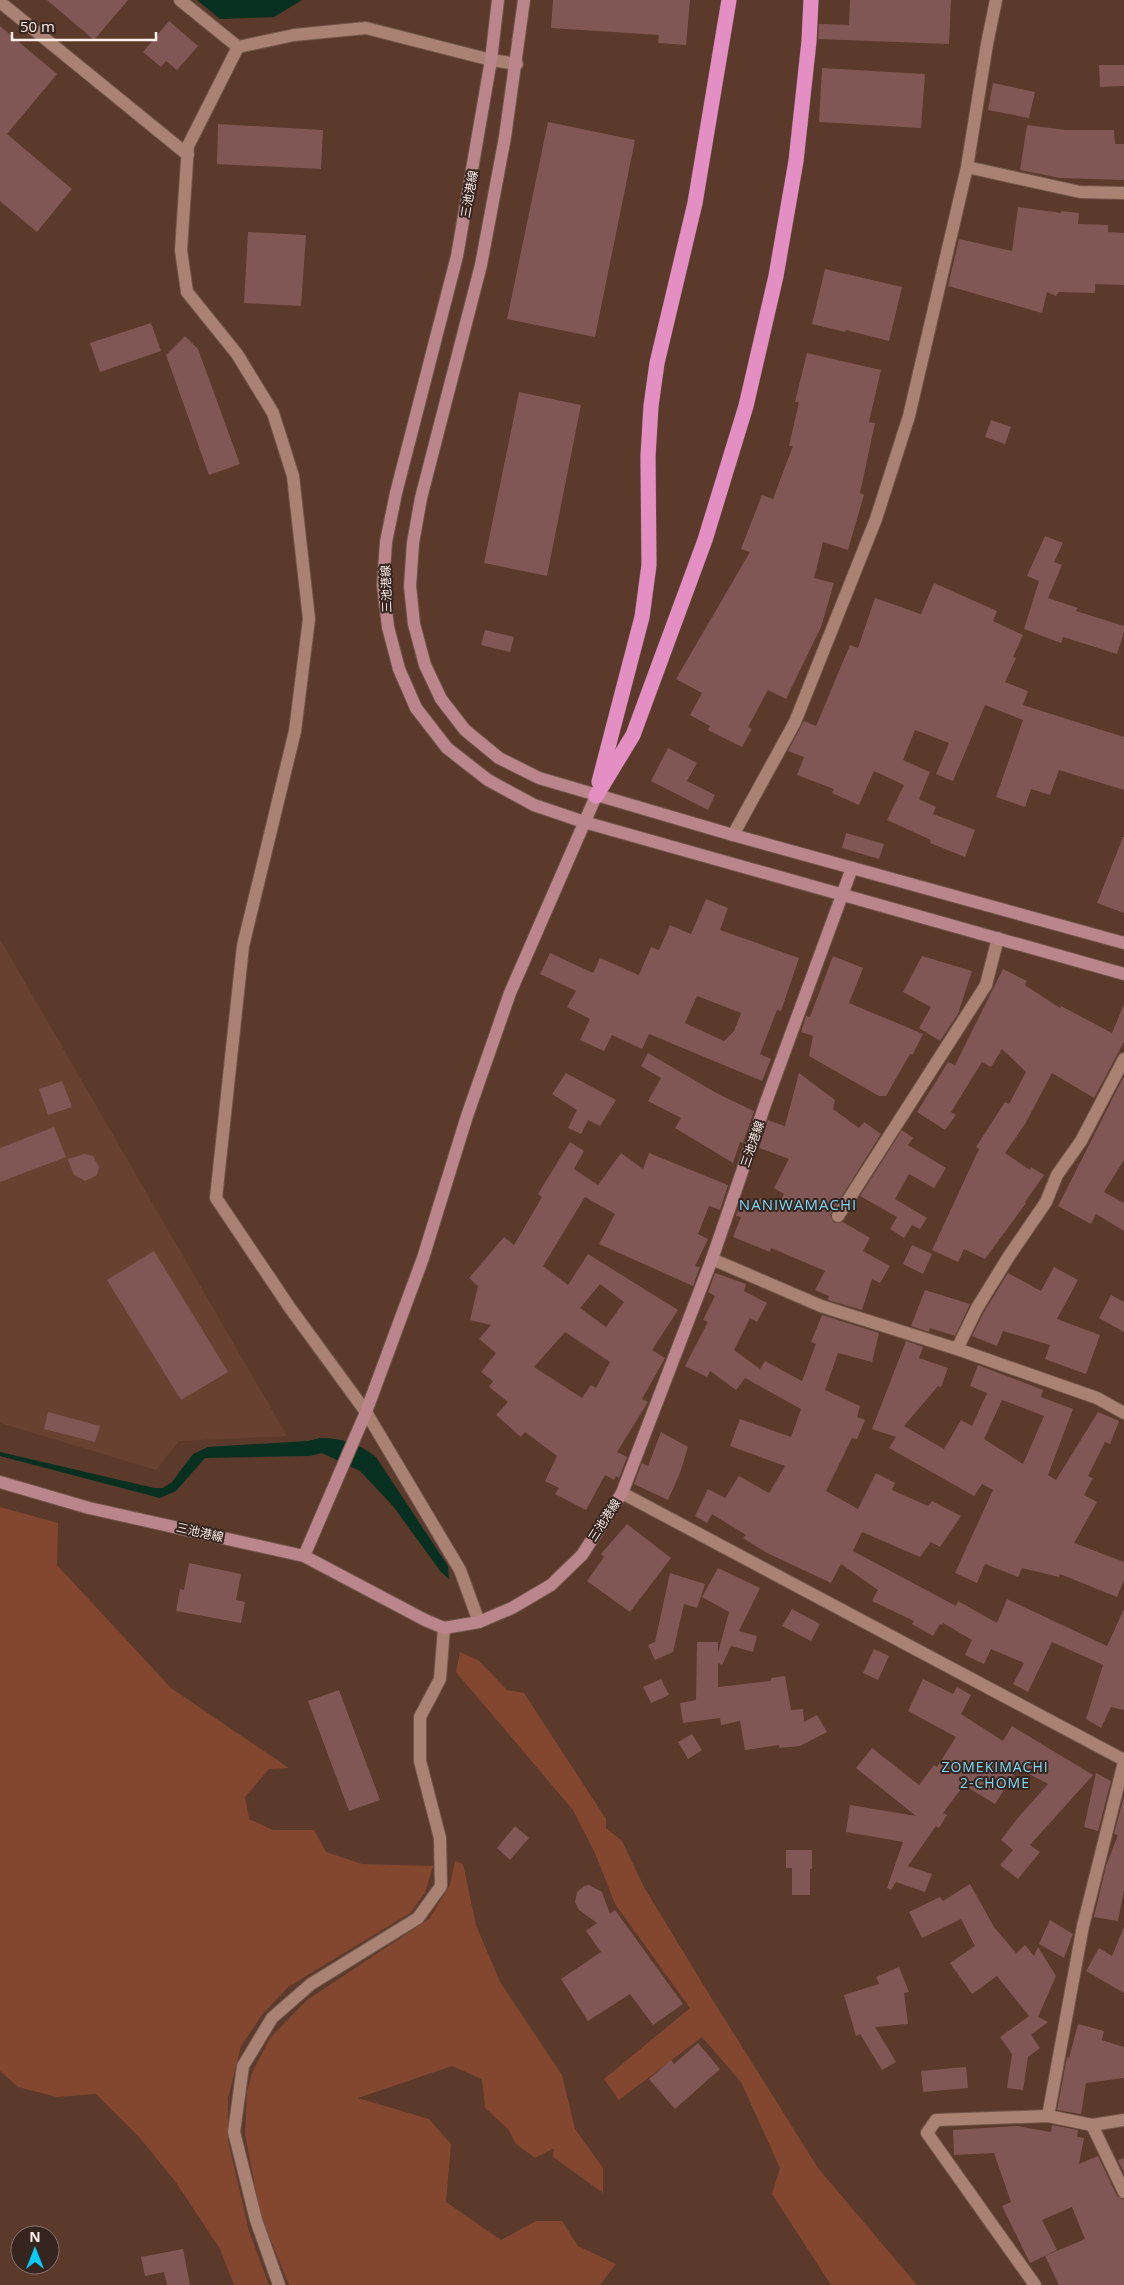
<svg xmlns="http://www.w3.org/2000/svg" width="1124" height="2285" font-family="'Open Sans','Noto Sans JP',sans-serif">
  <rect width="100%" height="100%" fill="#5b392b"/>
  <!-- built -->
  <path fill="#694130" d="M0,939L287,1436L179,1441L156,1470L0,1423Z"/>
  <!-- green -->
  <path fill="#83472f" d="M0,1507L58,1523L57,1565L171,1688L289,1768L269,1769L245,1797L249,1819L273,1830H314L326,1852L362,1864L433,1866L425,1893L410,1913L288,1987L262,2015L241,2046L228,2098V2141L249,2231L269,2285H234L220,2249L175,2181L139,2137L96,2094L57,2097L18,2087L0,2071Z
    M460,1652L479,1661L507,1690L524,1693L606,1819V1828L622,1841L644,1887L704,1986L818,2168L917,2285H831L772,2194L780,2168L741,2082L702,2037L619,2100L604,2079L690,2008L615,1904L595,1853L573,1810L456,1672Z
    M455,1861L463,1864L476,1925L500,1982L562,2075L575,2129L603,2168V2193L553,2157L554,2148L535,2158L516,2144L508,2129L485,2108L482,2079L452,2066L358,2098L429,2119L451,2144L446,2202L501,2240L536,2221H562L578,2246L616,2264L600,2285H289L261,2216L245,2135L247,2092L252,2073L270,2038L307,2000L429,1919L450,1885Z"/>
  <!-- water -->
  <path fill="#073020" d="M197,0H302L274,17L220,19Z
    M320,1438C341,1438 359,1443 376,1457L448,1566L449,1579L441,1572L393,1506L360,1471L322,1453L310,1456L205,1458L176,1491L160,1498L0,1456V1452L154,1488H163L172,1482L193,1454L208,1447L308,1441Z"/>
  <!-- building -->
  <path fill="#805755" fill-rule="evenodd" d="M47,0H128L94,40Z
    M553,0H690L686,45L658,43L659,35L551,28Z
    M850,0H951L949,44L818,39L819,24L849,25Z
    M169,21L198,46L177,70L166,61L161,67L143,52Z
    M0,26L57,74L7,134L72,189L37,232L0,201Z
    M1099,65H1124V86L1100,87Z
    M822,68L925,74L921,128L819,122Z
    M993,83L1035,92L1029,118L988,110Z
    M548,122L635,140L595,337L507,319Z
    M218,124L323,130L321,169L217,164Z
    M1027,125L1066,130H1114L1115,144H1124V180L1060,178L1020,170Z
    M1018,207L1061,213V211L1079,213L1078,224L1108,225V232L1124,233V285L1095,284V293L1059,292L1056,296L1047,292L1042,313L948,286L959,239L1012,251Z
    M248,232L306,235L301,306L244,303Z
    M825,269L902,287L889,341L846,330L845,332L812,324Z
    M151,323L161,351L100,372L90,343Z
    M185,336L198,349L240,464L209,475L166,355Z
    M807,353L881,370L869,422L875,423L860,493L864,495L848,550L823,542L814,578L834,583L821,627L786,699L768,690L748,727L752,729L742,747L708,730L710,726L690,715L702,693L676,679L750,552L741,549L762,495L773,499L793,446H789L799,402H795Z
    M519,392L581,405L547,576L484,563Z
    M991,420L1011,427L1005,444L985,437Z
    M1045,536L1063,543L1054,562L1062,565L1048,598L1078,608L1076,611L1124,626V632L1117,654L1063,637L1061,643L1024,629L1039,581L1027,576Z
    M934,583L997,611L993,621L1023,635L1013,657L1016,658L1005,682L1028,691L1023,705L1124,737V790L1059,770L1050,795L1031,789L1025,807L996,797L1023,720L985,705L953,781L936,774L949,743L915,730L903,760L930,772L919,799L936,807L933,814L975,830L965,857L930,843L931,840L887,820L904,785L874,771L859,805L832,793L834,789L797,775L804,757L788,751L804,721L816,726L850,645L858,648L875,598L921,614Z
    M485,630L514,637L510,652L481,645Z
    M668,748L697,763L687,781L715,795L708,810L651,781Z
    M846,833L884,844L879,859L842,848Z
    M1123,837H1124V913L1097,903Z
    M706,899L728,908L720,930L799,958L781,1011L777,1010L760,1054L771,1059L762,1081L649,1034L642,1049L612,1035L604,1051L580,1040L590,1019L567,1007L576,991L540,974L550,953L593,973L600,958L639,975L651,947L659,950L670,925L691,934ZM697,996L741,1013L734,1031L724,1041L685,1023Z
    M833,956L863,968L849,1003L923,1034L913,1054H910L886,1096H879L809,1056L813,1036L801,1032L806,1016L810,1017Z
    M922,956L972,971L958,1014L940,1041L919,1028L931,1007L903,992Z
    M1003,969L1027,981L1025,985L1060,1008L1061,1006L1112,1033L1124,1004V1042L1094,1098L1052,1073L1025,1124L1005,1153L1030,1170L1031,1167L1044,1175L1025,1202L1026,1203L985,1259L964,1249L958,1262L932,1250L979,1149L976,1147L1005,1102L1009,1104L1026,1072L1002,1049L991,1067L982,1062L951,1112L956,1115L945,1130L917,1112L948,1062L955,1065Z
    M648,1053L718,1094L754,1111L743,1143L740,1142L733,1163L675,1128L681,1118L648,1101L661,1078L641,1066Z
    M566,1073L616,1100L600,1126L588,1120L581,1134L568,1128L577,1110L552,1094Z
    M799,1073L835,1100L833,1109L859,1128L864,1122L881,1134L830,1215L834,1223L843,1222L870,1238L863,1251L890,1266L880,1283L872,1279L862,1310L828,1300L829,1296L815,1290L825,1271L771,1248L770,1252L733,1237L741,1217L736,1216L740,1203L755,1209L760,1198L778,1205L784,1194L774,1188L789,1159L759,1148L768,1120L785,1126Z
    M1124,1076V1160L1104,1192L1124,1203V1231L1096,1214L1091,1224L1058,1206Z
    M62,1081L72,1107L48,1115L39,1089Z
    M54,1127L66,1157L0,1182V1148Z
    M902,1130L913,1138L908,1145L946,1168L934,1188L909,1174L895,1199L927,1218L920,1229L912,1225L904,1238L890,1229L897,1217L860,1196Z
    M570,1142L584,1151L574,1169L598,1185L621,1153L643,1169L649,1153L728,1185L720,1210L709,1206L698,1234L708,1239L695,1266L700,1267L693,1286L599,1244L615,1214L585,1197L543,1266L568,1285L588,1254L678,1310L652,1350L665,1358L642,1399L648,1402L617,1452L627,1457L619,1478L616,1476L614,1480L605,1475L586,1510L555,1494L559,1488L545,1481L557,1456L525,1432L521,1437L496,1415L508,1402L489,1387L493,1381L481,1372L496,1353L479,1339L491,1325L470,1320L478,1286L469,1278L504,1237L514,1245L542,1197L538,1194ZM600,1284L624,1302L606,1327L580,1308ZM565,1332L610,1362L596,1388L591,1385L582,1398L534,1367Z
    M84,1154L93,1156L99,1167L97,1175L85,1181L74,1175L68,1159Z
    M912,1245L932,1254L923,1274L903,1264Z
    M154,1251L228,1372L181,1400L107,1280Z
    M1054,1267L1078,1280L1057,1319L1100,1335L1086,1374L1045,1359L1050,1345L1003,1331L997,1346L972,1336L984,1312L1008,1273L1041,1291Z
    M715,1273L746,1284L744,1291L767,1303L757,1322L750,1318L734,1350L760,1369L765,1361L802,1381L816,1344L811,1342L822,1315L879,1333L872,1362L838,1353L825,1390L860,1406L857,1417L865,1420L857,1439L852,1438L826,1491L858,1509L876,1473L895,1483L892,1490L928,1506L932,1501L961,1516L940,1547L931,1542L920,1557L862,1532L853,1551L956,1606L958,1601L997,1623L1007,1599L1107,1646L1124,1609V1710L1111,1707L1101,1728L1086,1719L1103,1665L1099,1663L1052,1642L1028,1692L1013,1684L1024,1663L991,1649L984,1664L965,1655L972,1640L943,1623L942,1625L940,1624L933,1636L912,1624L914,1621L872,1601L878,1590L841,1564L831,1583L765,1552L743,1538L746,1535L712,1514L707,1523L695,1516L708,1489L725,1498L739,1476L769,1493L785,1466L730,1446L740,1419L791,1437L801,1409L745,1378L736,1390L710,1371L707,1377L685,1366L708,1322L703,1320L715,1296L708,1292Z
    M925,1290L970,1304L955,1336L930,1328L929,1332L911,1326Z
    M1111,1295L1124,1302V1332L1099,1318Z
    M906,1341L923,1347L919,1358L948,1368L941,1387L938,1386L904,1426L944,1449L961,1420L972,1426L987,1393L970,1386L978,1365L1043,1390L1041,1397L1073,1409L1048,1475L1056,1480L1098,1412L1119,1421L1110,1444L1105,1442L1088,1476L1093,1478L1084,1495L1097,1502L1074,1543L1124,1562V1580L1117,1597L1060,1574L1059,1577L1022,1568L1018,1577L985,1564L977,1583L955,1573L993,1490L982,1484L974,1496L889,1448L896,1437L872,1429ZM1002,1400L1044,1416L1023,1464L984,1439Z
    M48,1412L100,1426L95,1442L44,1429Z
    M661,1432L688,1447L680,1473L668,1500L634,1484L642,1463L648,1466Z
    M627,1524L671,1558L630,1612L587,1581L604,1557L601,1554Z
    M189,1563L241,1574L236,1600L245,1602L241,1623L176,1611L180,1589L184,1590Z
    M718,1568L760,1588L739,1631L757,1636L753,1652L731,1646L722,1665L718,1663V1687L771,1681V1678L785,1676L791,1710L803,1709L804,1722L817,1715L827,1732L800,1746L779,1748V1745L745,1750L740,1721L721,1725L720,1718L683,1723L680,1703L696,1700L697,1642H718V1653L729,1612L702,1597Z
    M670,1573L705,1584L697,1608L684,1604L673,1652L655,1660L648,1645L655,1642Z
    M792,1609L820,1624L811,1641L782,1626Z
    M874,1649L889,1656L878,1680L863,1673Z
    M661,1679L669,1695L651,1703L643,1687Z
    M923,1679L953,1694L957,1687L971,1695L961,1714L1003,1741L1012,1726L1093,1775L1030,1845L1040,1852L1018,1879L1000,1865L1013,1850L1001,1840L1017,1819L1048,1784L1018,1768L995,1804L964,1785L943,1813L947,1815L939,1828L936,1826L908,1866L932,1874L925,1892L896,1882L891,1890L887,1888L903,1842L846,1832L850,1805L916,1816L856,1768L872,1748L919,1785L934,1765L937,1767L956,1737L908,1711Z
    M339,1690L380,1800L349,1811L308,1701Z
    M692,1734L702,1750L688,1759L678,1742Z
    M1096,1773L1111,1781L1098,1831L1084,1827Z
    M1124,1796V1890L1118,1921L1094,1917L1106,1866L1118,1835L1114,1834Z
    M515,1826L529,1838L510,1860L497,1848Z
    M786,1850H812V1869H810V1895H792V1868H786Z
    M970,1884L994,1927L1016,1953L1025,1945L1034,1956L1038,1947L1056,1976L1038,2017L1048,2022L1031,2035L1040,2048L1028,2057L1023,2090L1007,2088L1012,2054L1000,2037L1029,2016L997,1976L972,1994L950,1963L975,1946L961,1919L922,1938L909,1912L940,1897L943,1901Z
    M589,1885L602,1892L610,1914L615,1910L683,2004L653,2025L630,1994L588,2021L561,1979L601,1952L586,1931L597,1923L579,1910L575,1902L577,1892L584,1886Z
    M1050,1920L1073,1934L1064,1958L1039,1944Z
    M1124,1927V1993L1086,1971L1099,1948L1112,1956Z
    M899,1967L909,1992L904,1993L908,2024L875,2027L896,2062L882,2070L860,2034L856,2036L844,1995L879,1984L876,1977Z
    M1078,2024L1104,2031L1102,2040L1124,2047V2078L1086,2083L1081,2114L1057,2110L1067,2057L1069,2058Z
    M698,2043L720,2069L675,2109L649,2079L671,2060L674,2064Z
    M966,2067L968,2088L923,2092L921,2071Z
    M1052,2125L1078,2130L1077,2137L1084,2138L1079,2164L1098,2156L1117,2196L1124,2200V2285H1059L1045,2256L1085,2239L1072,2207L1042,2220L1057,2250L1030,2263L1002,2206L1011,2202L994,2153L954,2155L953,2130L1017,2126L1051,2132Z
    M1124,2158V2173L1118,2160Z
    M183,2249L190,2285H167L164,2272L145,2276L141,2257Z"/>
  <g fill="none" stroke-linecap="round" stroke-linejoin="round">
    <defs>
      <path id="street" d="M180,0L238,47
        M0,2L188,155
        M238,47L188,146L181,250L187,292L237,354L273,413L293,476L309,619L295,731L243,946L216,1198L290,1308L366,1412L460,1570L479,1622
        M238,47L294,35L366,28L491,60L517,64
        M967,167L1080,192L1124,193
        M733,835L795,722L876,519L909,416L967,167L987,44L996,0
        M838,1216L986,985L998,938
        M712,1259L821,1306L957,1349L1097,1398L1124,1413
        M957,1349L977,1308L1009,1256L1046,1202L1057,1175L1081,1141L1124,1059
        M622,1493L1124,1760
        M1048,2116L1083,1926L1124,1762
        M1092,2125L1124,2192
        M279,2285L256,2220L234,2132L243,2066L272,2018L311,1984L418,1918L441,1886L440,1838L420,1761V1717L440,1679L444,1628
        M1035,2285L927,2133L936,2120L1048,2116L1092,2125L1124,2120"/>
      <path id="secondary" d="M498,0L491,60L457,256L396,493L386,542L383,585L388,627L399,669L416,708L447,748L488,780L534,805L584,822L1124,974
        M524,0L505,137L481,265L421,498L413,543L410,586L414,624L425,665L441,699L465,730L499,758L539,778L733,835L1124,943
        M0,1482L89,1508L304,1556L425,1620L444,1628L479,1622L512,1608L551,1585L582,1555L622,1493L712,1259L766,1102L852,868
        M304,1556L366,1412L423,1258L467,1116L510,993L596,796"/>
      <path id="highway" d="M599,782L642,617L649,565L648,456L651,406L657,363L695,203L729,0
        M596,796L633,735L705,540L746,406L776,276L796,161L809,41L811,0"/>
    </defs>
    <!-- street casing -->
    <use href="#street" stroke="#70554a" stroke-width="14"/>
    <!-- secondary casing -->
    <use href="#secondary" stroke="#70554a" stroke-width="14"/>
    <!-- highway casing -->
    <use href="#highway" stroke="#70554a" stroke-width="16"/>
    <!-- street -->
    <use href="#street" stroke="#aa8273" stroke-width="12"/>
    <!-- secondary -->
    <use href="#secondary" stroke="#bb868b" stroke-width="12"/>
    <!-- highway -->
    <use href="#highway" stroke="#e48fc4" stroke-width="15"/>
  </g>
  <g text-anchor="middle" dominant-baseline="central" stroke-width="4" stroke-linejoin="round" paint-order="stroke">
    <!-- street labels -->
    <g font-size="12" fill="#fdefea" stroke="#35251e">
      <text transform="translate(469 194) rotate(-80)">三池港線</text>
      <text transform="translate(386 589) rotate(-92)">三池港線</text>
      <text transform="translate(752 1144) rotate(-71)">三池港線</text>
      <text transform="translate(604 1520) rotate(-57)">三池港線</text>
      <text transform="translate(200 1532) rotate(13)">三池港線</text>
    </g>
    <!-- neighbourhood labels -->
    <g font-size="14" letter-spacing="1" fill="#7cdafa" stroke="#35251e">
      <text x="995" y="1766">ZOMEKIMACHI<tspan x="995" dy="16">2-CHOME</tspan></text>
    </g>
    <!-- quarter labels -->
    <g font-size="15" letter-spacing="1" fill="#7cdafa" stroke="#35251e">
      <text x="798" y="1204">NANIWAMACHI</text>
    </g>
  </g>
  <!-- north arrow -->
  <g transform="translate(35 2250)"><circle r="24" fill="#35251e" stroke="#857670"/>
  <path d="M0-4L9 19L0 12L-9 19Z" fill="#08cbf9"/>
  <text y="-8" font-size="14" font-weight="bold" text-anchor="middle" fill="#fdefea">N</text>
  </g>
  <!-- scale -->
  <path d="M12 32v8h144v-8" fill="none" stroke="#fdefea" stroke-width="2.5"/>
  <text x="20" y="32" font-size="15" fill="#fdefea" stroke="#35251e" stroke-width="4" paint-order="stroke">50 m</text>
</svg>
